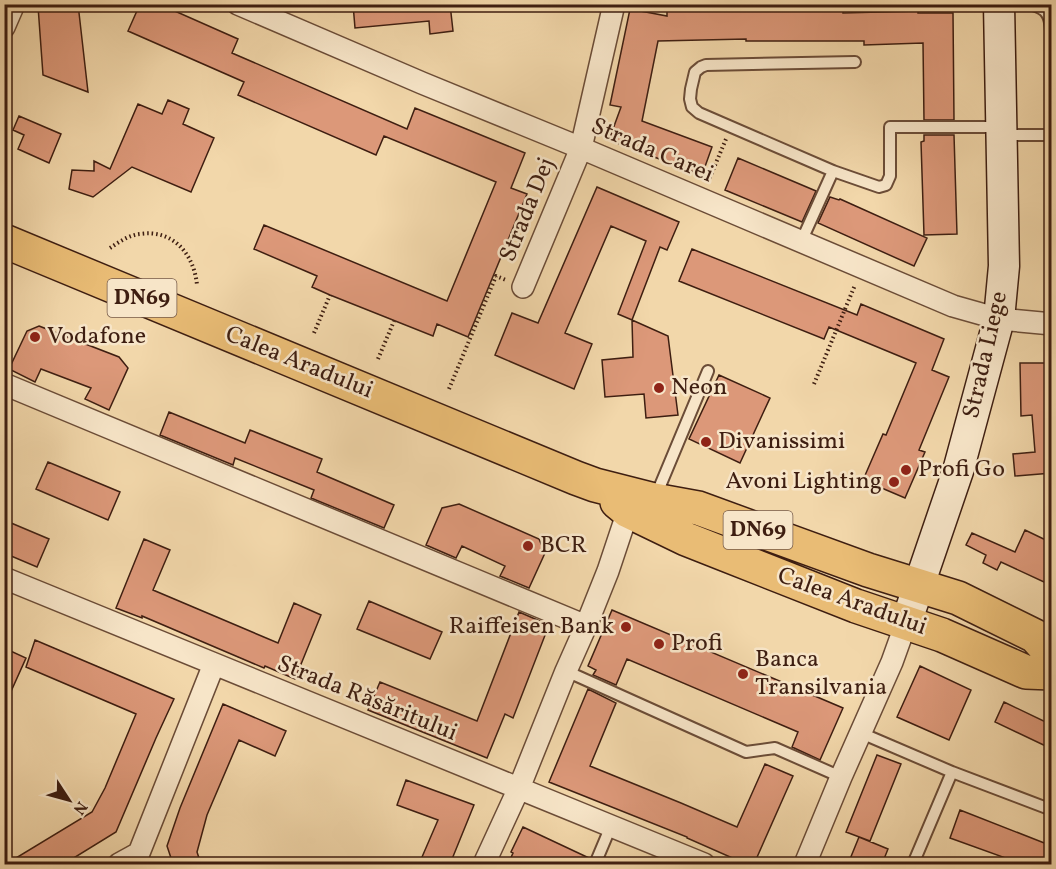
<svg xmlns="http://www.w3.org/2000/svg" width="1056" height="869" font-family="Vollkorn,serif">
  <rect width="100%" height="100%" fill="#f2d7aa"/>
  <filter id="stains"><feTurbulence type="fractalNoise" baseFrequency=".00333" numOctaves="4"/><feColorMatrix values="0 0 0 0 .2 0 0 0 0 .09 0 0 0 0 .02 0 0 0 .5 -.17"/></filter>
  <radialGradient id="worn" r=".72"><stop offset=".6" stop-color="#630" stop-opacity="0"/><stop offset="1" stop-color="#630" stop-opacity=".3"/></radialGradient>
  <!-- building -->
  <path fill="#dc9879" stroke="#3e1e11" stroke-width="1.5" d="M47,4H78L88,92L43,75L38,6Z
    M140,4H159L238,39L232,53L407,129L415,108L525,153L511,188L527,194L468,337L437,324L433,336L330,295L312,287L317,276L254,249L264,225L447,301L496,182L384,136L376,155L238,95L244,82L128,31Z
    M353,4H450L453,31L430,34L429,21L355,28Z
    M630,9L667,16V11L722,9H843V13L918,11V13H953L954,120H924L923,43L864,45V41H746V39L658,41L642,121L712,147L702,175L609,140L621,107L610,105Z
    M168,100L189,109L183,124L214,138L191,192L132,167L93,197L69,189L72,170L94,171V161L110,169L138,104L162,114Z
    M19,116L61,134L49,163L18,149L24,135L13,130Z
    M924,135H954L957,234L924,235L921,142L924,141Z
    M738,158L816,191L802,222L725,190Z
    M597,187L679,222L667,250L660,247L632,320L618,314L646,241L611,226L565,333L592,344L574,389L495,355L512,313L538,323Z
    M830,197L839,200L840,199L927,238L914,266L818,223Z
    M692,249L857,315L861,304L944,339L932,370L949,377L919,450L925,452L905,498L863,480L883,434L886,435L916,363L829,327L824,339L679,281Z
    M632,320L668,336L678,415L646,418L644,394L605,397L602,360L633,357Z
    M39,326L119,357L128,368L109,410L85,399L91,388L41,369L35,382L9,369L27,331Z
    M1020,363H1052V473L1015,476L1013,454L1035,452L1032,415L1021,416Z
    M719,375L770,398L740,463L689,439Z
    M169,412L245,443L250,430L322,459L317,472L394,505L384,528L311,498L314,490L235,458L233,465L160,435Z
    M48,462L120,492L108,520L36,489Z
    M459,504L539,539L545,553L529,588L500,576L505,566L462,546L456,558L426,545L442,508Z
    M4,520L49,539L37,567L4,553Z
    M1025,530L1052,543V566L1044,582L1001,562L997,570L983,563L986,555L966,545L972,533L1015,552Z
    M144,539L170,550L153,590L278,643L294,603L321,615L295,679L265,666L264,668L142,616V618L116,608Z
    M369,601L442,632L430,659L357,629Z
    M612,610L843,708L820,760L792,747L798,732L627,659L616,685L593,675L596,670L588,666Z
    M519,612L549,625L513,718L505,714L487,758L368,710L380,682L477,721Z
    M35,640L174,699L156,738L116,832L64,864H6L92,812L105,788L136,714L26,667Z
    M4,648L26,658L4,707Z
    M920,666L971,690L949,740L897,717Z
    M588,689L616,703L590,766L681,803L737,827L765,764L793,776L754,864H746L687,838V837L549,782Z
    M1004,702L1052,725V749L995,722Z
    M223,704L286,731L275,756L239,740L207,815L197,852L201,864H173L167,846L180,808Z
    M877,755L901,764L870,841L846,832Z
    M406,780L474,805L450,864H419L438,820L397,805Z
    M960,810L1052,846V858L1049,864H1022L950,838Z
    M523,827L589,858L588,864H508L513,853L511,852Z
    M859,837L888,849L882,864H848Z"/>
  <g fill="none" stroke-linecap="round" stroke-linejoin="round">
    <defs>
      <path id="lane" d="M1030,4C1036,6 1044,8 1047,14C1053,23 1051,46 1052,57
        M855,62L706,65L701,67L695,72L691,89L690,99L692,107L699,113L833,171L879,187L886,185L890,176V127H1000
        M1004,135H1052
        M801,242L833,171
        M655,498L708,371
        M566,671L746,752L775,748L841,777
        M861,733L952,772L1052,810
        M595,864L611,826
        M913,864L952,772"/>
      <path id="street" d="M238,4L422,83L581,148L953,306L999,319L1052,324
        M4,27L14,4
        M523,287L581,148L614,4
        M4,384L586,626
        M4,578L704,864
        M139,853L214,664
        M119,864L139,853
        M484,864L519,788L566,671L586,626L608,571L628,511
        M805,864L841,777L892,662L906,623"/>
      <path id="secondary" d="M906,623L958,471L999,319L1004,266L999,4"/>
      <path id="primary" d="M4,241L576,478L595,485L654,500L698,508L868,570L958,598L1035,636L1052,655
        M617,502L628,511L686,539L724,554L856,606L942,635L1026,672L1052,673"/>
    </defs>
    <!-- lane casing -->
    <use href="#lane" stroke="#6b4c37" stroke-width="14"/>
    <!-- street casing -->
    <use href="#street" stroke="#6b4c37" stroke-width="24"/>
    <!-- secondary casing -->
    <use href="#secondary" stroke="#3e1e11" stroke-width="33"/>
    <!-- primary casing -->
    <use href="#primary" stroke="#3e1e11" stroke-width="36"/>
    <!-- path -->
    <path stroke="#3e1e11" stroke-width="4" stroke-dasharray="1.5 3" stroke-linecap="butt" d="M708,182L726,139
      M110,248C119,242 129,235 140,234C173,229 194,254 197,285
      M314,333L330,295
      M378,359L394,321
      M814,384L855,285
      M449,389L496,276L506,280"/>
    <!-- lane -->
    <use href="#lane" stroke="#f7e5c8" stroke-width="10"/>
    <!-- street -->
    <use href="#street" stroke="#f7e5c8" stroke-width="21"/>
    <!-- secondary -->
    <use href="#secondary" stroke="#f7e5c8" stroke-width="30"/>
    <!-- primary -->
    <use href="#primary" stroke="#e9bc75" stroke-width="33"/>
  </g>
  <!-- markers -->
  <g fill="#8f2418" stroke="#f7e5c8" stroke-width="2">
    <circle cx="35" cy="337" r="6"/>
    <circle cx="659" cy="388" r="6"/>
    <circle cx="706" cy="442" r="6"/>
    <circle cx="906" cy="470" r="6"/>
    <circle cx="894" cy="482" r="6"/>
    <circle cx="528" cy="546" r="6"/>
    <circle cx="626" cy="627" r="6"/>
    <circle cx="659" cy="644" r="6"/>
    <circle cx="743" cy="674" r="6"/>
  </g>
  <g text-anchor="middle" dominant-baseline="central" stroke-width="5" stroke-linejoin="round" paint-order="stroke">
    <!-- shield labels -->
    <g fill="#f7e5c8" stroke="#765a48" stroke-width="1.5">
      <rect x="107.5" y="279" width="69" height="38" rx="4.5"/>
      <rect x="723.5" y="511" width="69" height="38" rx="4.5"/>
    </g>
    <g font-size="22" font-weight="bold" fill="#3e1e11">
      <text x="142" y="298">DN69</text>
      <text x="758" y="530">DN69</text>
    </g>
    <!-- street labels -->
    <g font-size="24" fill="#3e1e11" stroke="#f7e5c8">
      <text transform="translate(652 151) rotate(23)">Strada Carei</text>
      <text transform="translate(528 210) rotate(-68)">Strada Dej</text>
      <text transform="translate(986 355) rotate(-77)">Strada Liege</text>
      <text transform="translate(299 363) rotate(22)">Calea Aradului</text>
      <text transform="translate(852 602) rotate(20)">Calea Aradului</text>
      <text transform="translate(367 699) rotate(22)">Strada Răsăritului</text>
    </g>
    <!-- poi labels -->
    <g font-size="24" fill="#3e1e11" stroke="#f7e5c8" text-anchor="start">
      <text x="47" y="337">Vodafone</text>
      <text x="671" y="388">Neon</text>
      <text x="718" y="442">Divanissimi</text>
      <text x="918" y="470">Profi Go</text>
      <text x="882" y="482" text-anchor="end">Avoni Lighting</text>
      <text x="540" y="546">BCR</text>
      <text x="614" y="627" text-anchor="end">Raiffeisen Bank</text>
      <text x="671" y="644">Profi</text>
      <text x="755" y="660">Banca<tspan x="755" dy="28">Transilvania</tspan></text>
    </g>
  </g>
  <!-- margin -->
  <rect width="1056" height="869" fill="none" stroke="#f2d7aa" stroke-width="24"/>
  <rect x="6" y="6" width="1044" height="857" fill="none" stroke="#3e1e11" stroke-width="3"/>
  <rect x="12" y="12" width="1032" height="845" fill="none" stroke="#3e1e11" stroke-width="1.5"/>
  <!-- north arrow -->
  <g transform="translate(69 800) rotate(126)" stroke="#f7e5c8" stroke-width="4.5" paint-order="stroke">
  <path d="M0-4.5L10 22L0 15L-10 22Z" fill="#3e1e11"/>
  <text y="-9" font-size="16" font-weight="bold" text-anchor="middle" fill="#3e1e11">N</text>
  </g>
  <rect width="100%" height="100%" filter="url(#stains)"/>
  <rect width="100%" height="100%" fill="url(#worn)"/>
</svg>
